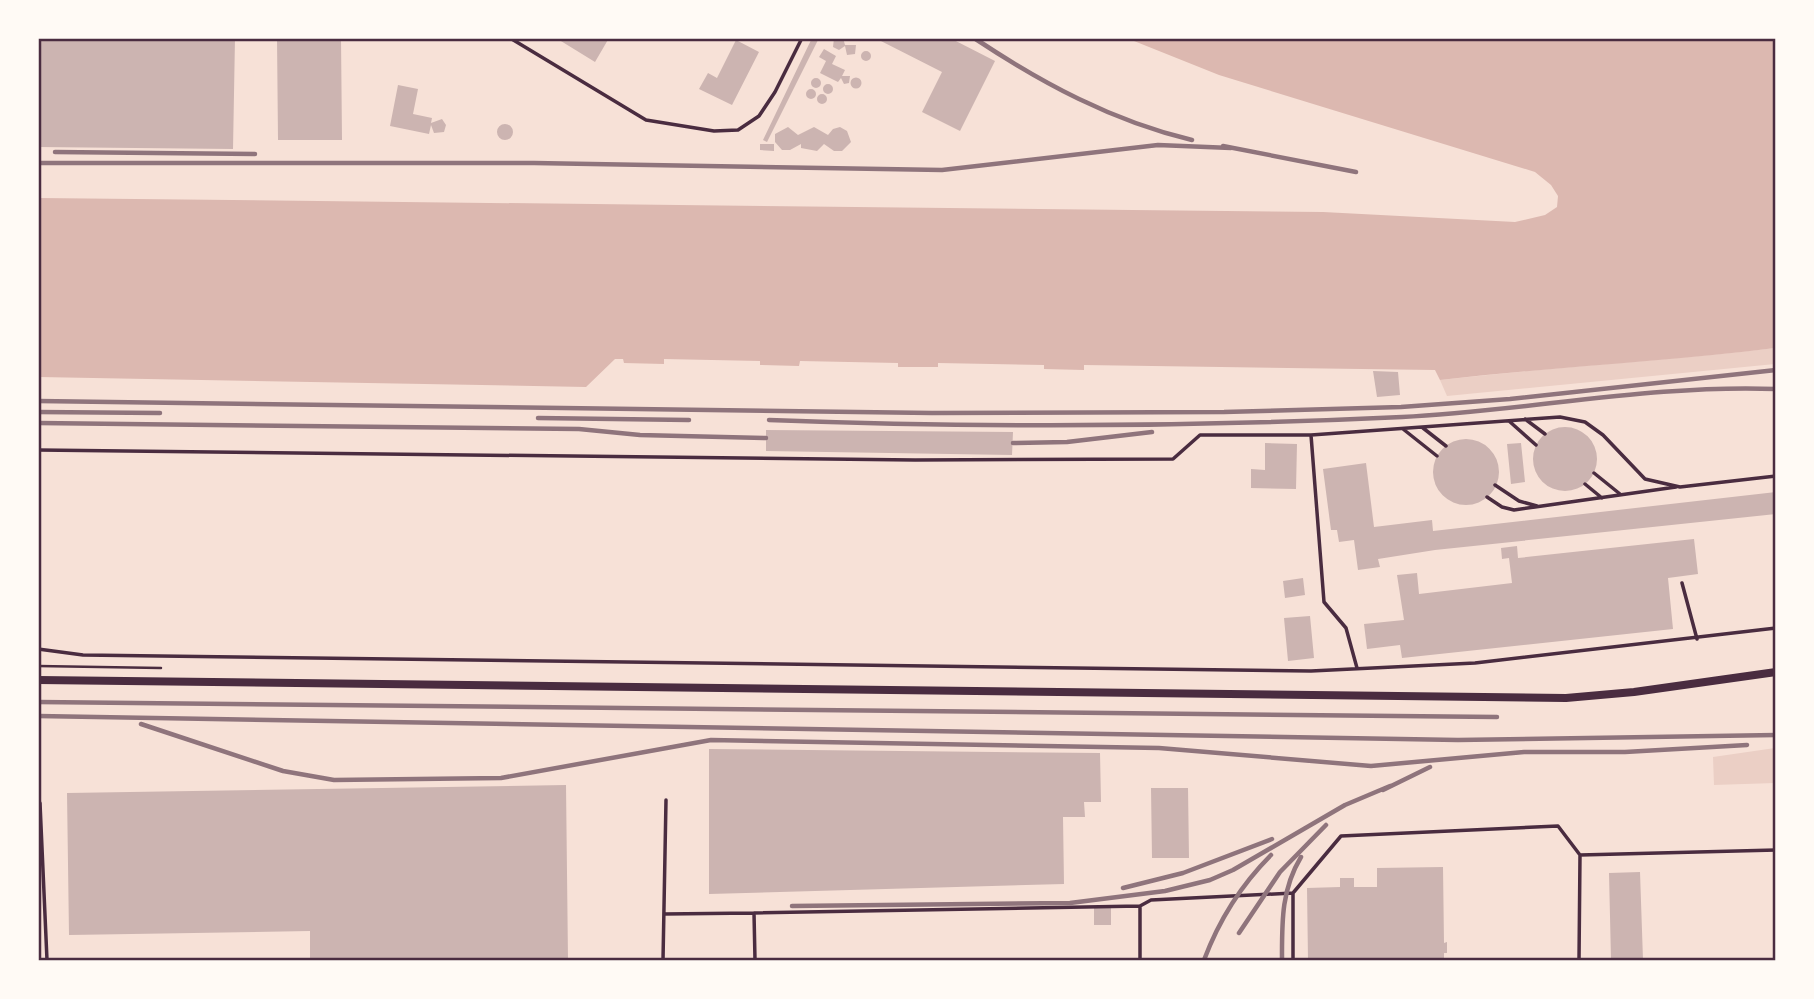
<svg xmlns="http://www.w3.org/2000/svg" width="1814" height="999" font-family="'Times New Roman',serif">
  <rect width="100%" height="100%" fill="#f7e1d7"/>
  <!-- green -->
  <path fill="#ebcfc5" d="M1775,348V364L1447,396L1440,380C1552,367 1664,361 1775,348Z
    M1775,748V783L1714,785L1713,757Z"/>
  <!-- water -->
  <path fill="#dcb8b0" d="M1129,39H1775V348C1664,362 1552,367 1440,380L1435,370L1084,365V370L1044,369V365L938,363V367H898V363L800,361L799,366L760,365V361L664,359V364L624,363L623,359H615L586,387L39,377V198L1323,212L1515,222L1545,215L1557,207L1558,196L1551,185L1535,172L1219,75Z"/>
  <!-- building -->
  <path fill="#ccb4b1" d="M38,38H235L233,149L38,147Z
    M277,38H341L342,140H278Z
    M556,38H609L595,62Z
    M812,38H819L767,142L763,140Z
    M843,38L845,45H856L855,54L847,55L845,46L839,50L833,47L834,38Z
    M875,38H950L995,61L960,131L922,112L942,72Z
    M736,40L759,52L732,105L699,89L708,73L717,78Z
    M824,49L836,56L832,64L845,70L842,76H850L849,83L844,84L841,78L838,82L820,73L826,61L819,57Z
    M861 56a5 5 0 1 1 10 0a5 5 0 1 1-10 0Z
    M850.5 83a5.5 5.5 0 1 1 11 0a5.5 5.5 0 1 1-11 0Z
    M811 83a5 5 0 1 1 10 0a5 5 0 1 1-10 0Z
    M823 89a5 5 0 1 1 10 0a5 5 0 1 1-10 0Z
    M398,85L418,89L413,114L432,118L431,123L442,119L446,125L444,132L434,133L431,125L429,134L390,126Z
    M806 94a5 5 0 1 1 10 0a5 5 0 1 1-10 0Z
    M817 99a5 5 0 1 1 10 0a5 5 0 1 1-10 0Z
    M497 132a8 8 0 1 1 16 0a8 8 0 1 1-16 0Z
    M788,127L798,135L814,127L828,135L833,129L840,127L847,131L851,142L842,151H834L824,144L817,151L801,148V144L790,150H782L775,142V134Z
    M760,144H774V151L760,150Z
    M1373,371L1398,372L1400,395L1377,397Z
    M1533 459a32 32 0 1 1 64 0a32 32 0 1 1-64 0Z
    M766,430L1013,432L1012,455L766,451Z
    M1433 472a33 33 0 1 1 66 0a33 33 0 1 1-66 0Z
    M1265,443L1297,444L1296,489L1251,488V469L1265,470Z
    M1521,443L1525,482L1511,484L1507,444Z
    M1366,463L1374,527L1432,520L1433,531L1776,492V514L1435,550L1378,559L1380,567L1358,570L1354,540L1339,542L1337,530H1331L1323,469Z
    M1694,539L1698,574L1668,578L1673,629L1402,658L1400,645L1367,649L1364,624L1404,620L1397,575L1417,573L1419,594L1512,583L1509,558L1502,559L1501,548L1517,546L1518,558Z
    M1303,578L1305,595L1285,598L1283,581Z
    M1310,616L1314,658L1288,661L1284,618Z
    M709,749L1100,753L1101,802H1084L1085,817H1063L1064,884L709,894Z
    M566,785L568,960H310V931L69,935L67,793Z
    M1151,788H1188L1189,858H1152Z
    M1443,867L1444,943L1447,942V953H1444V960H1308L1307,888L1340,887V878H1354V887H1377V868Z
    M1640,872L1643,960H1611L1609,873Z
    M1094,908H1111V925H1094Z"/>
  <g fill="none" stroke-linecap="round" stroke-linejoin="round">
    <!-- path -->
    <path stroke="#4a2c40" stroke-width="2.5" d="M38,666L161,668"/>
    <!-- service -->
    <path stroke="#4a2c40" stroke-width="3.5" d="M510,38L646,120L714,131L738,130L759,116L775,92L802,38
      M1525,419L1545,434
      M1509,421L1536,445
      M1423,428L1446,446
      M1403,429L1437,456
      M1311,435L1324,602L1346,628L1357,668
      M38,450L915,460L1173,459L1200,435H1311L1560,417L1585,422L1603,435L1645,479L1680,487L1776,476
      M1594,473L1620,494
      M1585,484L1602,498
      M1495,485L1519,501L1537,506
      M1487,497L1502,507L1514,510L1676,487
      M1682,583L1697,639
      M38,649L83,655L1311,671L1475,663L1776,628
      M40,803L47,960
      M1580,855L1776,850
      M1140,906L1151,900L1293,893
      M754,913L1140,906V960
      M664,914L754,913L755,960
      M663,960L666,800
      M1293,960V893L1341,836L1558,826L1580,855L1579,960"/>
    <!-- tertiary -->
    <path stroke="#4a2c40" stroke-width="8" d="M38,680L1566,698L1634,692L1776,672"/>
    <!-- rail -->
    <path stroke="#8f747c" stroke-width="4.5" d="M974,38C1042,83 1112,121 1192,140
      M1223,146L1356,172
      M55,152L255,154
      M38,163H534L942,170L1158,145L1231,148
      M38,401L932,413L1224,412L1401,407L1510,399L1776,370
      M38,412L160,413
      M538,418L689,420
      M769,420C980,428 1192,427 1402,417C1525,411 1654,384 1776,389
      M38,423L579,429L640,435L766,438
      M1013,443L1067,442L1152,432
      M38,702L1497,717
      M38,716L1458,740L1776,735
      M141,724L283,771L334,780L501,778L711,740L1159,748L1371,766L1524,752H1625L1747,745
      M1383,790L1430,767
      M1123,888L1183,873L1272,839
      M792,906L1070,903L1165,891L1210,880L1233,870L1345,805L1390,786
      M1239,933L1280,872L1326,825
      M1204,960C1219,920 1241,885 1271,855
      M1282,960C1282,923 1281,890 1301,857"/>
  </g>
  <!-- border -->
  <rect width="1814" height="999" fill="none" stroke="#fffaf5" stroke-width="80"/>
  <rect x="40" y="40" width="1734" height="919" fill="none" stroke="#4a2c40" stroke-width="2.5"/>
</svg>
